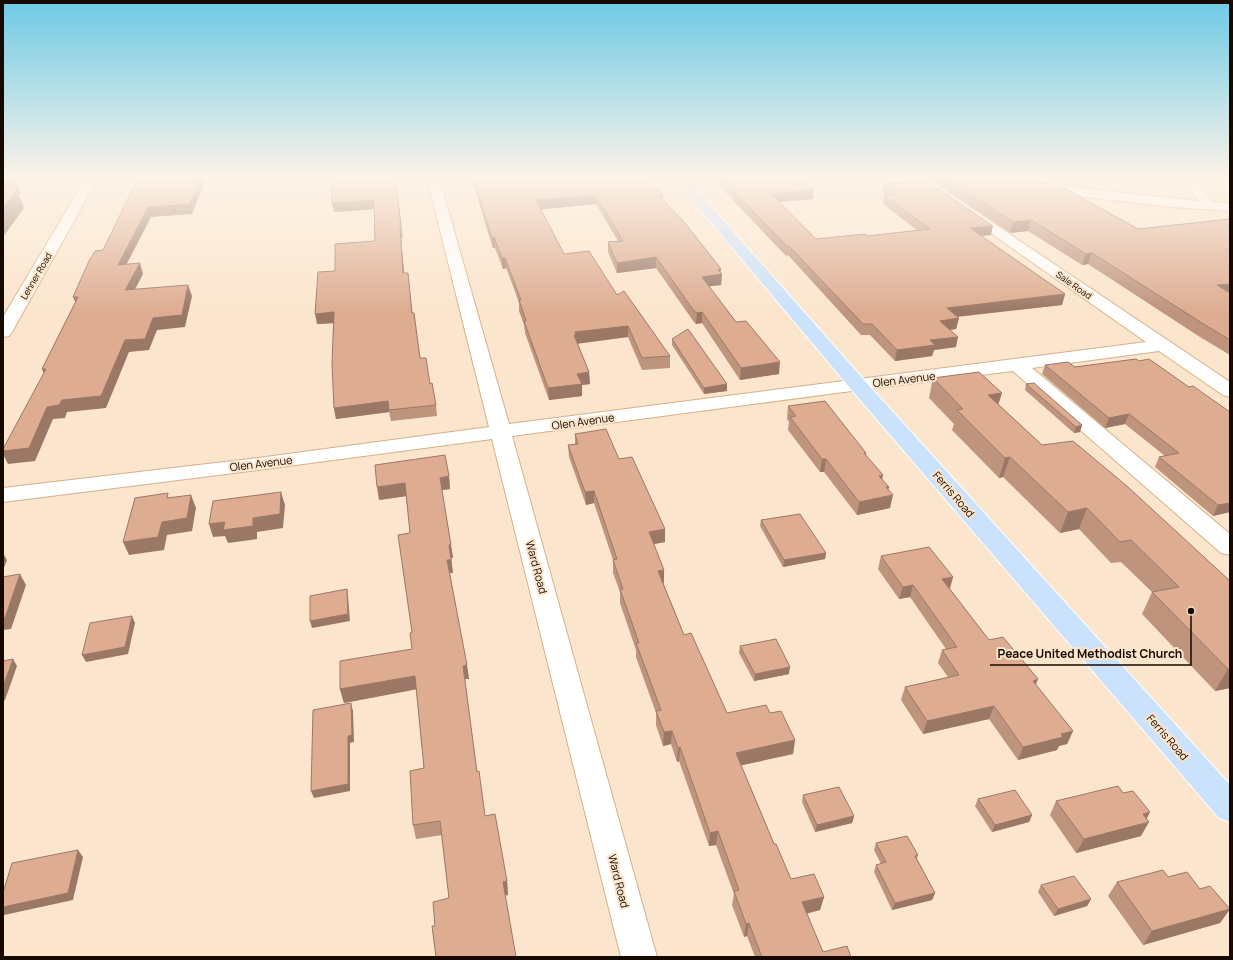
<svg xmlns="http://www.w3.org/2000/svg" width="1233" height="960" font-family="Manrope,sans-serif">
  <rect width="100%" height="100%" fill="#fbe5cc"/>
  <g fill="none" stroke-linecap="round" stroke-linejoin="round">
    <defs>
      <path id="minor" d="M86,178H98L12,332L9,336L3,337V317Z
        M427,178H439L509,424L1146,342L912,178H926L1230,382V397L1223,395L1159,351L1032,368L1230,534V555L1221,553L1013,371L844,392L512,436L657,957H621L492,439L258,470L3,502V488L258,458L489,427Z
        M1014,178H1026V180L1035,183L1198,201L1183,178H1195L1212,202L1230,203V211L1171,207L1035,191L1020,188L1016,185Z
        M1215,178H1227L1230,181V194L1225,193Z"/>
      <path id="major" d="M674,178H686L864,380L1230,785V822L1219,818L850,388Z"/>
    </defs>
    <!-- minor casing -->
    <use href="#minor" stroke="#d5b188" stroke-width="2"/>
    <!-- major casing -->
    <use href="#major" stroke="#fff" stroke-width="2"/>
    <!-- minor -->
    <use href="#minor" fill="#fff" fill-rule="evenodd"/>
    <!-- major -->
    <use href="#major" fill="#cae2fc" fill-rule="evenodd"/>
  </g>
  <!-- wall -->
  <path fill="#be947d" d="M396,178L403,238H401L404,273H408L412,313L420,358L430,384L436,405L437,416L391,421L389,412L336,419L334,408L333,323L317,324L335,271L375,241L374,209L334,212Z
    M474,178L663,195V199L721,269L720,273L722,274L721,285L709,286L736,322L779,374L740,380L702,323L696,324L694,322L656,268L617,273L608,252V242L618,241L596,204L540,209L564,254L617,295L670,356V368L642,370L628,337L577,343L589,372L590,384L582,385V396L549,400L525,333L524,325L519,311V303L513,286L506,268L503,269L495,248H493L485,223L474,186Z
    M712,178H800L813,199L779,202L816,239L867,236L917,230L883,204L884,195H886L882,192L884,184L991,235L981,236L1065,294L1062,305L957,317L959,318L956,329L950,330L956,347L934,350L932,356L895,361L870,335H861L788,255L786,256Z
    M931,178H1019L1022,179L1138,229L1230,219V355L1200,337L1088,264L1082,265L1028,231L1010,233L931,180Z
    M672,339L727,391L704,394L672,345Z
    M1136,359L1230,512L1213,516L1155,467L1159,457L1165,456L1125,424L1105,428L1042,374L1045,365L1075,367Z
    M933,378L999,405L1042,445L1230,581V688L1215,691L1142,614L1152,592L1121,562L1111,563L1079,529L1060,533L1003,477L999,478L952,430L954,424L929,398Z
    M1026,384L1082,425L1080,432L1074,433L1025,390Z
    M788,406L866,453V455L882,480L889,487L888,489L890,508L857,515L824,472H820L788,430L789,422L787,419Z
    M575,434L619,459L665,542L654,544L664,583H663L684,635L727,713H770L795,740L793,754L741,765L774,844L791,879L824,897L820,910L806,914L823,952L851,957H755L747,936L744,937L732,905L734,894L716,845L709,846L679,761L677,762L671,744L663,746L656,725V713L636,657V650L620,603V592L613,573V560L594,503L586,505L569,457L568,445L575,444Z
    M449,476L450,489L442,490L453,558H451L453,573H450L469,679H465L477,772L485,816L507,881L508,895L435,926L449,898L442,835L416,839L413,825L424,768L416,689L344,703L340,689L412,649L410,533L406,496L379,500Z
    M761,520L826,553L825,559L783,567L760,526Z
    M881,556L953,577L950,589L989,640L1036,685L1073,731L1067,744L1059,746L1057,750L1018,760L989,719L923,734L901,700L905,687L948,677L938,663L942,650L946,649L910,597L899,599L878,569Z
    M740,646L789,674L754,681L739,653Z
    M1123,793L1146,819L1141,836L1076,853L1050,815L1056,801Z
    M803,795L854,816L852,823L815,832L802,802Z
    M978,799L1032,815L1029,822L992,832L975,806Z
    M876,843L918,855L917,859L935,893L932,900L892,910L874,872L876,865L881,864L874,850Z
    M1168,877L1230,909L1220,923L1143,945L1108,896L1117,882Z
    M1041,885L1091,899L1087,906L1054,916L1038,892Z"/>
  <!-- shaded-wall -->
  <path fill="#9b7866" d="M8,178H15L21,194L19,195L24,208L3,237V183Z
    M200,178H206L192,214L151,217L121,275L118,265L148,207Z
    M814,190L813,199L770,203L771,194Z
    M596,195V204L536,210V200Z
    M663,195V205L659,196Z
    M374,200L375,209L334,212L332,203Z
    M1031,220L1028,231L1010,233L1013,222Z
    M993,226L991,235L968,237L970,228Z
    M400,228L401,238L405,283L403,273Z
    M494,237L495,248H493L492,238Z
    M1092,253L1088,264L1082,265L1086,254Z
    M656,257V268L617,273V263Z
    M502,258H505L506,268L503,269Z
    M140,263L143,274L129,301L125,290Z
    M721,269L720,274H722L721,285L702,287V277L718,270Z
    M1230,284V295L1217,285Z
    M188,285L192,296L185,327L157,330L149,350L129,352L106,408L67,412L65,418L53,419L35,461L8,464L3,454V451L47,407L62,400L125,340L153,318Z
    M1065,294L1062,305L944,318L947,308Z
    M73,297H78V308Z
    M334,312L336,323L317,324L315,314Z
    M702,312V323L696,324L697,313Z
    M959,318L956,329L938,331L940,321Z
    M628,326V337L576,344L574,335L575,332Z
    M958,337L956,347L934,350L932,356L895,361L897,350L930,340Z
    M780,362L779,374L740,380L741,368Z
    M42,369H46L47,381Z
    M589,372L590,384L582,385V396L549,400L548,388L577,374Z
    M727,384V391L704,394V388Z
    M1002,393L996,412L988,395Z
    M388,401L389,412L336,419L334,408Z
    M1129,414L1125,424L1105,428L1109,418Z
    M1082,425L1080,432L1074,433L1076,427Z
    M1010,457L1003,477L999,478L1005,458Z
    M822,459H826L824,472H820Z
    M883,475L881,488L879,476Z
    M449,476L450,489L442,490L440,478Z
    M405,483L407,496L379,500L377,487Z
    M886,487H889L886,497L893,495L890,508L857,515L859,502Z
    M594,491V503L586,505L585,492Z
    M281,492L285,505L283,528L257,532V539L228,543L225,536L213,537L209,524L253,518Z
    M191,495L196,508L192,531L167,535L164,550L129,555L123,542L162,522Z
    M1230,503V512L1213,516L1218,505Z
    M1087,508L1079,529L1060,533L1068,512Z
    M665,529V542L648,545L649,532Z
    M449,545H451L453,558H451L453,573H449L447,560Z
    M3,553L7,560L3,570Z
    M826,553L825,559L783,567L784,560Z
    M664,570V583L657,584L658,571Z
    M20,574L26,585L11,629L3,630V618Z
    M953,577L949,590L942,579Z
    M913,585L910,597L899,599L903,587Z
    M347,589L348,596L350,621L312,628L310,621Z
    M132,616L135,623L128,654L86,662L82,655Z
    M13,659L17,666L5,700L3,701V687Z
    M467,665L469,679H465L463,666Z
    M790,667L789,674L754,681L755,674Z
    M1228,669H1230V688L1215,691Z
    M415,676L418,689L344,703L340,689Z
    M1038,679L1033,692V681Z
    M351,703L353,711L354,742L350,743V791L314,798L311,791L348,736Z
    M994,706L989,719L923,734L927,721Z
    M672,731L671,744L663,746L664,732Z
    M1073,731L1067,744L1059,746L1057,750L1018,760L1023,747L1061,734Z
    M795,740L793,754L734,767L736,753Z
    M680,747L679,761L677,762L678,748Z
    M1150,812L1144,824L1149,822L1141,836L1076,853L1084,839L1143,814Z
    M1032,815L1029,822L992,832L995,825Z
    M854,816L852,823L815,832L817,825Z
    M718,831L716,845L709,846L710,833Z
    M78,850L83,857L73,900L4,915L3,914V907Z
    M507,881L508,895H505L503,882Z
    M935,893L932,900L892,910L895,903Z
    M824,897L820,910L799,915L802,902Z
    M1091,899L1087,906L1054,916L1058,909Z
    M1230,909L1220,923L1143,945L1152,931Z
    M749,923L747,936L744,937L746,924Z"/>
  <!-- building -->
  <path fill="#ddac91" stroke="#9b7866" d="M3,178H11H8L13,180L3,183Z
    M138,178H200L190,204L148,207L118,265L140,263L125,290L188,285L182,315L153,318L145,339L125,340L101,396L62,400L59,405L47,407L29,448L3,451V449L46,369H42L78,297H73L89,261L95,251L103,250Z
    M332,178H396L401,228H400L403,273H408L412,313H414L420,358H426L430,384L432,383L436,405L389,410L388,401L334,408L332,364L334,312L315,314L318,272L335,271V244L375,241L374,200L332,203Z
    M474,178H649L663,195L659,196L685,223L721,269L718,270L722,274L702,277L736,322L746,321L780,362L741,368L702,312L697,313L694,311L656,257L617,263L608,242L623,241L596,195L536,200L564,254L589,251L617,295L624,291L670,356L642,358L628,326L575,332L576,335H574L589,372L577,374L582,384L548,388L524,321H526L519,300H521L505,258H502L494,237L492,238L484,213Z
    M721,178H800L814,190L771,194L816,239L865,234L867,236L930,229L884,195L898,194L884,184L926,180L993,226L970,228L1065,294L947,308L959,318L940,321L958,337L930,340L935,345L897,350L872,324H863L789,246H787Z
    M945,178H1019L1022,179L1059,185L1138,229L1230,219V284L1217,285L1230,293V340L1205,325L1092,253L1086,254L1031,220L1013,222Z
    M3,185L17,190L3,208Z
    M688,329L727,384L704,388L672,339Z
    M1136,359L1139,361L1149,359L1189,387L1193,386L1230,412V503L1218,505L1159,457L1179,453L1129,414L1109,418L1045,365L1068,362L1075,367Z
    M979,372L1002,393L988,395L1042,445L1073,441L1128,487L1230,581V669H1228L1152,592L1179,587L1131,540L1120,542L1087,508L1068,512L1010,457L1005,458L957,410L963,409L933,378Z
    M1034,383L1082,425L1076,427L1026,384Z
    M825,401L866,453H864L883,475L879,476L889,487H886L893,495L859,502L826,459H822L790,417L796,416L788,406Z
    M606,429L619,459L632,457L665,529L649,532L664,570L658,571L684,635L691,633L727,713L766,705L770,713L781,711L795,740L736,753L774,844H776L791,879L814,874L824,897L802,902L823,952L847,946L851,957H762L749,923L746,924L734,891L739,890L718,831L710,833L680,747L678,748L672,731L664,732L656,711L661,710L636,643H639L620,589H623L613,560L617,559L594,491L585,492L568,445L578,444L575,434Z
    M445,455L449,476L440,478L451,545H449L451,560H447L467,665L463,666L477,772L479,771L485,816L495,814L507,881L503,882L516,957H436L432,926H435L433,902L449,898L440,821L413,825L410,771L424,768L415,676L340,689V661L412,649L410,633L412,632L398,535L410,533L405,483L377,487L375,465Z
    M281,492L280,514L253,518V526L223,530L225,522L209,524L213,501Z
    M168,493L167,498L191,495L187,518L162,522L158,537L123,542L135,498Z
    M800,514L826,553L784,560L761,520Z
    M929,547L953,577L942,579L989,640L1003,637L1038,679L1033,681L1073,731L1061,734L1063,737L1023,747L994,706L927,721L905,687L959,675L942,650L957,647L913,585L903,587L881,556Z
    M20,574L5,618H3V577Z
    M347,589L348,614L310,621V596Z
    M132,616L125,647L82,655L90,623Z
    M776,639L790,667L755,674L740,646Z
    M13,659L3,687V661Z
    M351,703L352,735L348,736V784L311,791L313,710Z
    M1118,786L1123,793L1133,791L1150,812L1143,814L1149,822L1084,839L1056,801Z
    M839,787L854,816L817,825L803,795Z
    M1015,790L1032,815L995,825L978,799Z
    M907,836L918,855L915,856L935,893L895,903L876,865L886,862L876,843Z
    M78,850L68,893L3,907V893L12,863Z
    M1163,870L1168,877L1187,872L1200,889L1210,886L1230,909L1152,931L1117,882Z
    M1074,876L1091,899L1058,909L1041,885Z"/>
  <!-- sky -->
  <linearGradient id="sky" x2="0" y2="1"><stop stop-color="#6ccae6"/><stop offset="0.57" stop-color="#fdf3e8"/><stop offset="1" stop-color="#fdf3e8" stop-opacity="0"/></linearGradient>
  <rect width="1233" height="312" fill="url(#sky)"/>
  <g text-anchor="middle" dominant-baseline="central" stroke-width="4" stroke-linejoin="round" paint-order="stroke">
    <!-- far-street labels -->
    <g font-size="9" fill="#150900" stroke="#fbe5cc">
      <text transform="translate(36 276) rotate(-60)">Lehner Road</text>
      <text transform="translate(1074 285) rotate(35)">Sale Road</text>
    </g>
    <!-- street labels -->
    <g font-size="11" fill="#150900" stroke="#fbe5cc">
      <text transform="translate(904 379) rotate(-7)">Olen Avenue</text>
      <text transform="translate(583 421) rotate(-8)">Olen Avenue</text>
      <text transform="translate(261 463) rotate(-7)">Olen Avenue</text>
      <text transform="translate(954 494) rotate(49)">Ferris Road</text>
      <text transform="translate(537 567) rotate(75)">Ward Road</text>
      <text transform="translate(1168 737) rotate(49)">Ferris Road</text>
      <text transform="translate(619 881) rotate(76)">Ward Road</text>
    </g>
  </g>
  <!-- callouts -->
  <path fill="none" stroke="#150900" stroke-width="1.5" d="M1191 611L1191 665H990"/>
  <circle fill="#150900" stroke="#fbe5cc" stroke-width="1.5" cx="1191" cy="611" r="4"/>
  <g font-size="12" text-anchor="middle" font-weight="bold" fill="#150900" stroke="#fbe5cc" stroke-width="4" stroke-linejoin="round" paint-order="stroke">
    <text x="1090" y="658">Peace United Methodist Church</text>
  </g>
  <!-- border -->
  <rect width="1233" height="960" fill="none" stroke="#150900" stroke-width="8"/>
</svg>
